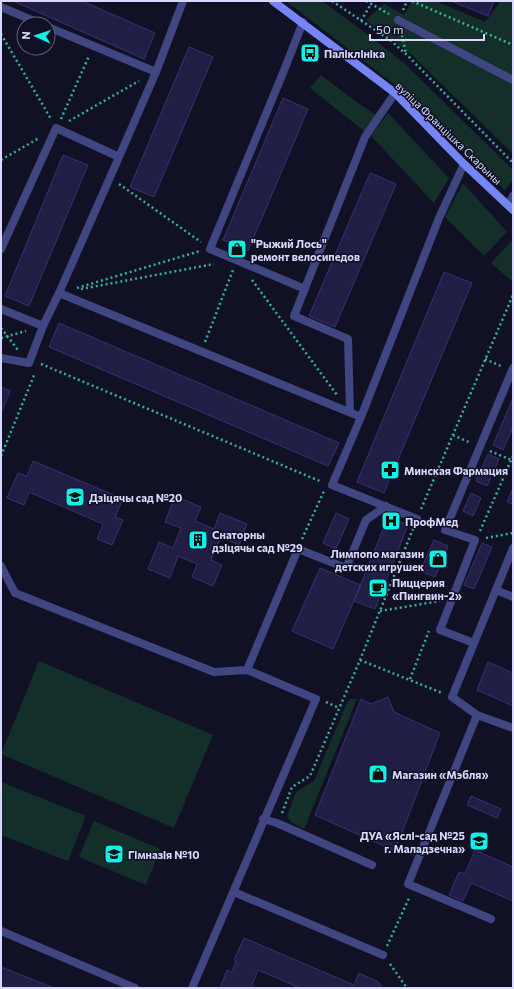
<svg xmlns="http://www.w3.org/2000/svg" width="514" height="989" font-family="Commissioner,sans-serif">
  <rect width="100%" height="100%" fill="#111126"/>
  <!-- green -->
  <path fill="#142f2a" d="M286,1H322L364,32L404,63L513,170V180L505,190L475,164L408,95Z
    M412,1H436L485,22L501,1H513V154L410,53L366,20L384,4L404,15Z
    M321,75L362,106L376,115L364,131L310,88Z
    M388,113L449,178L434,203L371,136Z
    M463,183L507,232L484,256L445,217Z
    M513,239V282L491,263Z
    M39,661L213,735L174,828L1,754Z
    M350,699H357L304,829L291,822L287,816L296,792L314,781L346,705Z
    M1,782L86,816L68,861L1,835Z
    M94,821L160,849L146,885L79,857Z"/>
  <!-- building -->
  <path fill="#201e45" stroke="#343270" d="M13,1H82L155,33L144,59Z
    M451,1H494L488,16Z
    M189,47L213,57L154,197L130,187Z
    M283,98L308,109L248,251L223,240Z
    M63,155L88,165L29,306L5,296Z
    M370,173L396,184L335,327L309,316Z
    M444,272L472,283L384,493L357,482Z
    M59,323L339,443L328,466L49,347Z
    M1,387L10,391L1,413Z
    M513,398V427L503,450L493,445Z
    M488,454L499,459L487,486L476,481Z
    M33,461L123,499L115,517L123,520L112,545L97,539L103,524L29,492L24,505L7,498L18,473L27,476Z
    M513,488V504L507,502Z
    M471,493L481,498L473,516L463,511Z
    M175,496L201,507L195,521L214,529L220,513L247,524L239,545L221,537L211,560L222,565L213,586L192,577L197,564L178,556L170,578L148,569L159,542L173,548L181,528L165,522Z
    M336,513L349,519L336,549L323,543Z
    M388,517L408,525L375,609L354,601Z
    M434,540L448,546L435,577L420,571Z
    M482,543L492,547L474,589L464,585Z
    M320,568L361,585L333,649L292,631Z
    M488,662L513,673V706L477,690Z
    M388,697L394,712L440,733L395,851L315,815L361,699L371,704Z
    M471,796L501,809L497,818L467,805Z
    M475,850L513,867V901L471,883L463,901L449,895L459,872L465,874Z
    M244,938L354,985L359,973L378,982L383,988H300L258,970L251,988H220L227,970L232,972L236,961L234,960Z
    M1,967L54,988H1Z"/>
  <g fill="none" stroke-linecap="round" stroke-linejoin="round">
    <!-- path -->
    <path stroke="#37b197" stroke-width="2.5" stroke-dasharray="2 3" stroke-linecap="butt" d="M332,1L390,40L406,54L513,163
      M366,1L389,14
      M412,1L513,45
      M403,10L407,1
      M361,21L371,4
      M1,34L51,119
      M402,35L406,54
      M61,119L89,56
      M69,121L139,81
      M1,160L39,138
      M119,184L201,242
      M252,280L337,395
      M77,288L200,251
      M81,289L214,264
      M1,328L18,350
      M1,338L26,331
      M205,342L233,270
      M485,359L503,367
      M41,364L322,482
      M453,435L471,443
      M490,451L511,460
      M1,456L35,373
      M421,509L513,295
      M480,531L513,456
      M486,538L513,533
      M302,539L324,491
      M380,611L440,601
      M360,660L442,693
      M410,679L429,631
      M326,702L339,708
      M282,813L292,787L310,776L360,660L413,529
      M387,946L410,896
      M390,964L407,988"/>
    <!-- lane -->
    <path stroke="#3f4681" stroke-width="8" d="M1,7L41,24
      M398,20L513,80
      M303,22L283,73L210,249L305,289
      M48,27L156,72
      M508,205L513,196
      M1,249L56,128L119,157L156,72L183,1
      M59,293L119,157
      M1,309L43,326
      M1,358L29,363L43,326L59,293L361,417L439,218L464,164
      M350,412L348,339L294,316L365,137L395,93
      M361,417L332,485L417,519
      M513,548L452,697L477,715L513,728
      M1,566L15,593L214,672L247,670
      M496,590L513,597
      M474,643L440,630L475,540L445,530L513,368
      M477,715L408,884L491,919
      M263,819L277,823L372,865
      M234,892L383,955
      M1,931L135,988
      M192,988L316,699L247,670L298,549L346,568L366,520L386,506"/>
    <!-- secondary -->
    <path stroke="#7585f6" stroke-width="8" d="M273,1L395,93L464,164L513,210"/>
  </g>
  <!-- icons -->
  <defs>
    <symbol id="bus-square" viewBox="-11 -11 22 22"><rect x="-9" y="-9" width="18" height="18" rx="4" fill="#10f0e5" stroke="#111126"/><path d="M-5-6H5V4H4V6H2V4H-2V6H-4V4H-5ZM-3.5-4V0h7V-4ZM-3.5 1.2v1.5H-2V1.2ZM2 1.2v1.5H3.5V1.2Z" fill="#111"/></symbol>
    <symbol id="shop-square" viewBox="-11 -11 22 22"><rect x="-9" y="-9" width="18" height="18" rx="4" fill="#10f0e5" stroke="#111126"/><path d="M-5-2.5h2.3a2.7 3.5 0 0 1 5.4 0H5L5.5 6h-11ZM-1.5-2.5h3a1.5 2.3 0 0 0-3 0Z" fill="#111"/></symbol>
    <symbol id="pharmacy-square" viewBox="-11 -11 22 22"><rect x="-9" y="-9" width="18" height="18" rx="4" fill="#10f0e5" stroke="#111126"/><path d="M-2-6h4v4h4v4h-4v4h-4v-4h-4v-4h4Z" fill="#111"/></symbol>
    <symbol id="school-square" viewBox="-11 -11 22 22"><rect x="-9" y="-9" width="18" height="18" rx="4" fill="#10f0e5" stroke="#111126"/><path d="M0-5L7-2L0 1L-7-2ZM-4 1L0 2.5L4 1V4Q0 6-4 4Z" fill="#111"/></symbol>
    <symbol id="hospital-square" viewBox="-11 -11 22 22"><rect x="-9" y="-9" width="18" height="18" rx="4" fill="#10f0e5" stroke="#111126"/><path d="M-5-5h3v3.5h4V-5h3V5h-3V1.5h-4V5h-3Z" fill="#111"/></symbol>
    <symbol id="building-square" viewBox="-11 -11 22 22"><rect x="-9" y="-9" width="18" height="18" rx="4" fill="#10f0e5" stroke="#111126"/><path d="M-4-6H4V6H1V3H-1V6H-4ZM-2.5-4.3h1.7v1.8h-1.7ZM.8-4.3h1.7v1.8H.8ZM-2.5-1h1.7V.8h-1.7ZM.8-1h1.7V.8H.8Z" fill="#111"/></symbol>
    <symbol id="cafe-square" viewBox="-11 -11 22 22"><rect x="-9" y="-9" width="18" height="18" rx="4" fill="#10f0e5" stroke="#111126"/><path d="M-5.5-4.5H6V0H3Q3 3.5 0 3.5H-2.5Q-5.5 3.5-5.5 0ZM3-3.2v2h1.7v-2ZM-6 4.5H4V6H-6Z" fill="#111"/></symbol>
  </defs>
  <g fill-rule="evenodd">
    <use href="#bus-square" x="299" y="42" width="22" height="22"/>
    <use href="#shop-square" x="226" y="238" width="22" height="22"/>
    <use href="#pharmacy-square" x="379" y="459" width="22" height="22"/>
    <use href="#school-square" x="64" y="486" width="22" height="22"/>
    <use href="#hospital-square" x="380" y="510" width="22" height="22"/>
    <use href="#building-square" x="187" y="529" width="22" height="22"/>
    <use href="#shop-square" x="427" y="548" width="22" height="22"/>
    <use href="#cafe-square" x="367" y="577" width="22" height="22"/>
    <use href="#shop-square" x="367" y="763" width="22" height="22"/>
    <use href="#school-square" x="468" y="830" width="22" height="22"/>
    <use href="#school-square" x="103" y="843" width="22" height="22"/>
  </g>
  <g text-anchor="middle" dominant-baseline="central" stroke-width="3" stroke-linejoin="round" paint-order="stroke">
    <!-- poi labels -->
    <g font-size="11" font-weight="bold" fill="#d8d9fd" stroke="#111126" text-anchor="start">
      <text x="324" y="53">Паліклініка</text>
      <text x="251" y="243">"Рыжий Лось"<tspan x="251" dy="13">ремонт велосипедов</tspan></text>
      <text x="404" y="470">Минская Фармация</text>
      <text x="89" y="497">Дзіцячы сад №20</text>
      <text x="405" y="521">ПрофМед</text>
      <text x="212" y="534">Снаторны<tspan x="212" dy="13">дзіцячы сад №29</tspan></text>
      <text x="424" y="553" text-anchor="end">Лимпопо магазин<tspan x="424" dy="13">детских игрушек</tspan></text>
      <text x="392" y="582">Пиццерия<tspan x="392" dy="13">«Пингвин-2»</tspan></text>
      <text x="392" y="774">Магазин «Мэбля»</text>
      <text x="465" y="835" text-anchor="end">ДУА «Яслі-сад №25<tspan x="465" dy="13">г. Маладзечна»</tspan></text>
      <text x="128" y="854">Гімназія №10</text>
    </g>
    <!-- street labels -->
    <g font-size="11" fill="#d8d9fd" stroke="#111126">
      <text transform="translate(449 133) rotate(44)">вуліца Францішка Скарыны</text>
    </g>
  </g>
  <!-- border -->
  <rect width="514" height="989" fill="none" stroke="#d8d9fd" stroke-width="4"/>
  <!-- north arrow -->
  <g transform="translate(36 36) rotate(273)"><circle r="19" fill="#111126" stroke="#61617c"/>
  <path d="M0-3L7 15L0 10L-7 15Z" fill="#10f0e5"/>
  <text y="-6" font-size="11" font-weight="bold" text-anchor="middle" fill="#d8d9fd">N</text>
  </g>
  <!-- scale -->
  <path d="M370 34v6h114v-6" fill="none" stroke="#d8d9fd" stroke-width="2"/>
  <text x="376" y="34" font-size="12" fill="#d8d9fd" stroke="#111126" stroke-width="3" paint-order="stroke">50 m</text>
</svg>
